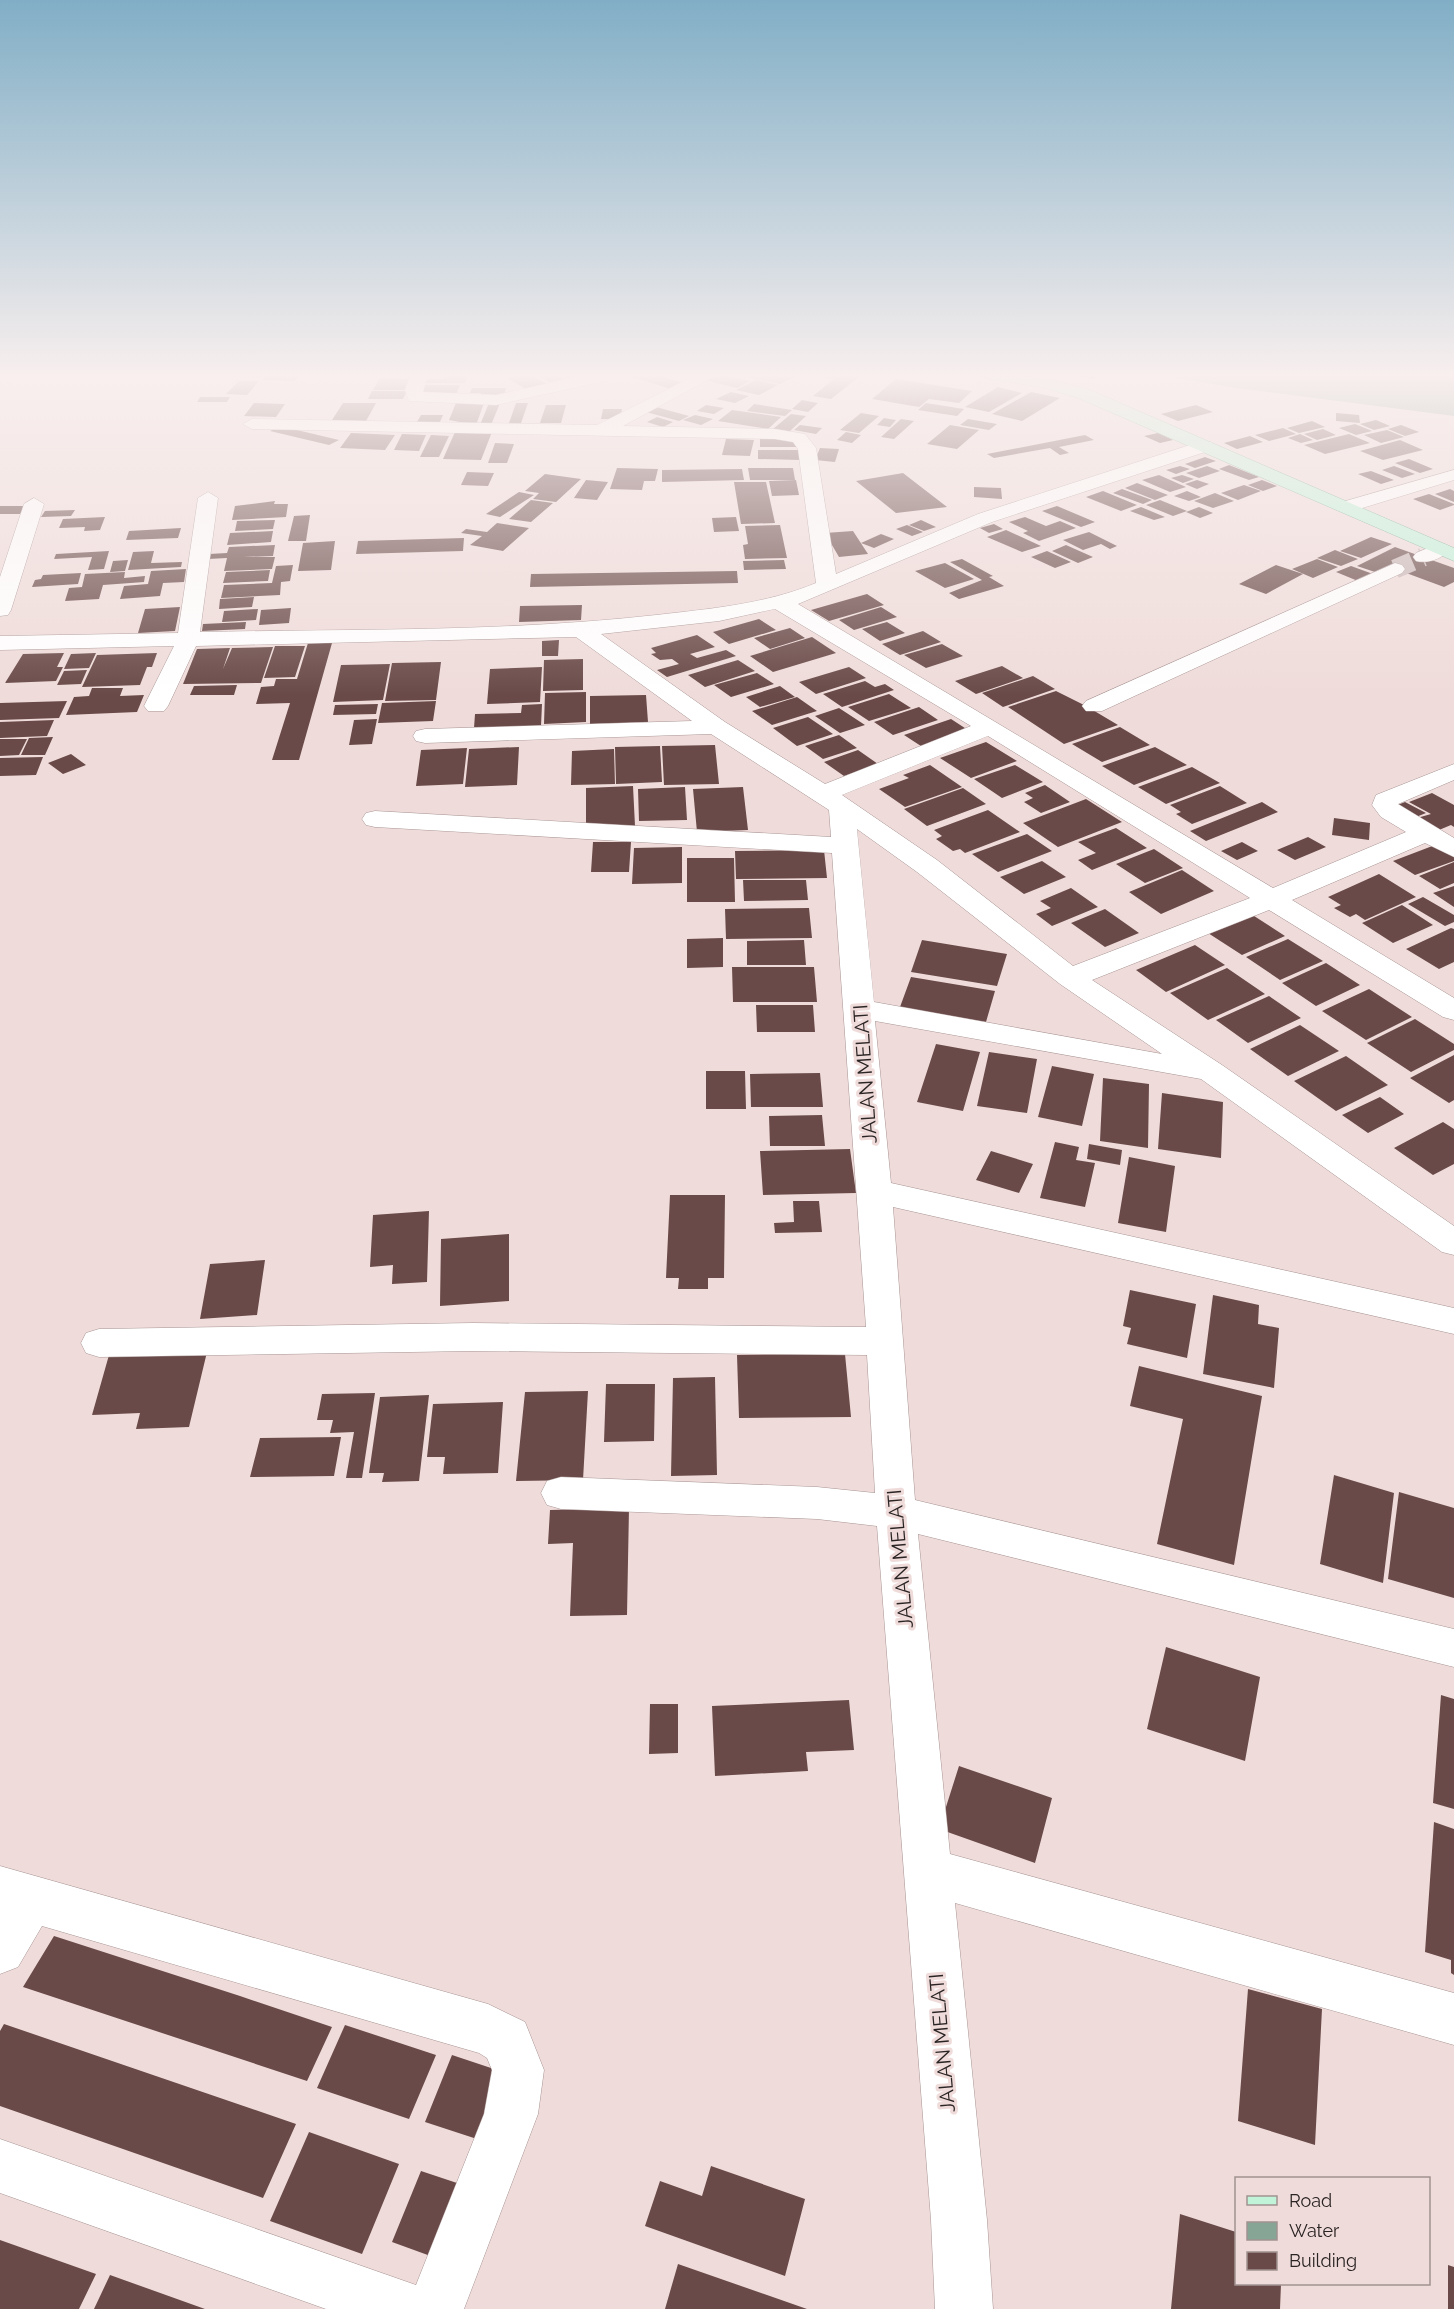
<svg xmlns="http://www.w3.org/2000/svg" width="1454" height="2309" font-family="Raleway,sans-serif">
  <rect width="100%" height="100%" fill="#efdcda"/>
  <!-- water -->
  <path fill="#86a594" d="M1142,372H1454V416L1236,388Z"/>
  <!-- building -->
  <path fill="#694a48" d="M71,372H107L103,376L67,375Z
    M235,372H267L261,378L230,376Z
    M447,372H469L465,383H425L427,379H444Z
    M474,372H516V374H473Z
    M531,372H550L564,379L550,382Z
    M555,372H579L584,374L567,378Z
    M634,372H647L686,384L671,389L626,375Z
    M723,372H804L780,384Z
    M832,372H857L864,373L831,399L813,396L834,379L824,378Z
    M1055,372H1101L1093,379Z
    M528,374L547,384L526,389L507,378Z
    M716,374L750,381L737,388L704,380Z
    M266,375L299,376L295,381L263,380Z
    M380,378L416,379L410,390H373Z
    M896,379L972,391L959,403L929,399L919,407L872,399Z
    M756,380L778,385L759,395L736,390Z
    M239,381H259L247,395L226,394Z
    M425,385H460L454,399L419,398Z
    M998,387L1022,393L989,412L965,407Z
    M472,388H506L503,399H479L481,393H470Z
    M372,391H407L403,399H368Z
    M731,392L749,396L735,403L716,399Z
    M1031,392L1060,398L1022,421L992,414Z
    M200,397H230L227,402H197Z
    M802,400L818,403L808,412L792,409Z
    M254,403L285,404L276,417L244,416Z
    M343,403H376L366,421L332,420Z
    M456,403H484L476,425L449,420Z
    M489,403H500L491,425H480Z
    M516,403H528L520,426H508Z
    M926,403L964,409L957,416L918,410Z
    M754,404L792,410L785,416L747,411Z
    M546,405H566L561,423H540Z
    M706,405L724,408L714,414L697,411Z
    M1196,405L1213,412L1178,421L1161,414Z
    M656,407L689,416L679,421L646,412Z
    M603,409H622L620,419H601Z
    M732,410L781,417L768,429L718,421Z
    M861,413L879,416L859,433L840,430Z
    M1336,413L1359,415L1360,423L1336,421Z
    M791,414L806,416L789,432L773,429Z
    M421,415H443L440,422H417Z
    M695,415L713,419L701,425L683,420Z
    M657,417L673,422L663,427L647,422Z
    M884,418L896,420L890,427L877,425Z
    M901,419L914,421L894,439L881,437Z
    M968,419L997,424L989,430L960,425Z
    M1376,420L1390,426L1374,430L1360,424Z
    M1312,421L1325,427L1299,433L1287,428Z
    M1355,424L1372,431L1356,435L1339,428Z
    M800,425L822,428L816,434L794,430Z
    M950,425L979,430L957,449L927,444Z
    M1401,425L1419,432L1405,436L1388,429Z
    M280,426L339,440L329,445L270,431Z
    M1283,428L1296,434L1269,441L1255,435Z
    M1323,429L1336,435L1317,440L1304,434Z
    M1387,430L1404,437L1381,443L1364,435Z
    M455,432H492L481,460L443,459Z
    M846,432L861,435L852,443L837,440Z
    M351,433L395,435L385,450L340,448Z
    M1158,433L1173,440L1160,443L1144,436Z
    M402,434L426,435L419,451L394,450Z
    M1300,434L1313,440L1301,443L1288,438Z
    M1349,434L1370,443L1325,454L1304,445Z
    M431,435L449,436L439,457H420Z
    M1085,435L1094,440L1059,447L1069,453L1060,455L1050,448L994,458L987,454Z
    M1250,436L1263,442L1237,449L1224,443Z
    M726,439L754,440L750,456L722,455Z
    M760,439H800V447H760Z
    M1400,440L1423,450L1383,460L1360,451Z
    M495,443L514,444L507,463H488Z
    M820,448L839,449L835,462L815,460Z
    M758,450H799L800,460L758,459Z
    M1205,457L1216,461L1195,468L1185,464Z
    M1409,459L1433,469L1420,473L1395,463Z
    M1229,465L1259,477L1249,480L1219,469Z
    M1180,466L1190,469L1176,474L1166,470Z
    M1207,466L1220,471L1199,478L1186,473Z
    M1394,466L1415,474L1402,478L1382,470Z
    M617,468L658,469L655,481H644L642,490L610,489Z
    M748,468H793L795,480H750Z
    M742,469L744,480L662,482V470Z
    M1371,471L1394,480L1381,484L1358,474Z
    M467,472L494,473L488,486L461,485Z
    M903,473L947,507L896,513L856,481Z
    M545,474L581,479L556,502L533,499L539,493L525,491Z
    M1159,475L1186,487L1170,492L1142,480Z
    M1182,475L1194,479L1183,483L1171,478Z
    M586,480L608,482L597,500L574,498Z
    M796,480L799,495L772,496L769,481Z
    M1197,480L1209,484L1197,489L1185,484Z
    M1262,480L1277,486L1263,491L1248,485Z
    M734,482H766L775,523L741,524Z
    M1137,483L1168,495L1155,500L1125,488Z
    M1244,485L1261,491L1238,500L1221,493Z
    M974,487L1001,488L1002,499L974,497Z
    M1122,489L1152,500L1143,504L1113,493Z
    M1450,489L1454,491V502L1435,494Z
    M1103,491L1137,505L1121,511L1086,497Z
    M1187,491L1201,497L1189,501L1174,496Z
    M519,492L534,495L500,517L486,514Z
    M1215,493L1234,501L1213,508L1194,501Z
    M1429,494L1454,504V505L1440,510L1413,499Z
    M531,500L553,503L531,522L509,519Z
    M1160,500L1187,511L1173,516L1146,505Z
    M275,501L274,504H288L286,517L232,520L235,506Z
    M0,506H25L20,514H0Z
    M1057,506L1095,522L1081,527L1042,511Z
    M1141,507L1165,517L1154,520L1130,511Z
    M1199,507L1213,513L1200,518L1186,512Z
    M75,510L71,516L41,517L45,511Z
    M310,515L306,541H288L294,516Z
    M105,517L100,530L84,531L85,527L59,528L63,519Z
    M736,517L739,531L714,532L712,518Z
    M1025,517L1046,526L1060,521L1076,528L1039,541L1023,533L1028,531L1009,522Z
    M275,520L273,529L235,531L237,521Z
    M921,520L936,527L924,531L909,525Z
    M497,523L529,528L503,551L470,545L482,536L461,533L466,529L487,532Z
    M994,524L1003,529L989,533L980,528Z
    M780,525L787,558L745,559L743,545L748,544L745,526Z
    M907,525L923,532L912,536L896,529Z
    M181,528L178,538L126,540L129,531Z
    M1006,530L1041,546L1022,552L987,537Z
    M273,531L271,542L227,545L230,533Z
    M853,531L868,554L839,557L825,533Z
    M1089,532L1117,546L1110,549L1101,544L1083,550L1063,540Z
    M881,534L894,539L874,548L861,543Z
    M1371,537L1392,544L1361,558L1340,551Z
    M464,538L463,551L356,554L358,541Z
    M335,541L331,570L298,571L303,543Z
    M275,545L273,556L243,557H275L272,569L224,571L227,558L208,559L209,554L227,553L229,547Z
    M1066,545L1093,557L1078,563L1052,551Z
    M1395,547L1454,568V582L1444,587L1390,567L1378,573L1357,566Z
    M1335,550L1358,559L1341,566L1317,558Z
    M109,551L104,569L88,570L92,557L54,559L56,554Z
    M154,551L151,563L182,562L181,567L128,570L133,552Z
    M1047,551L1071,562L1055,568L1031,557Z
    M962,559L993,576L989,577L1004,586L959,599L949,593L982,580L950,562Z
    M1317,559L1338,567L1313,578L1292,569Z
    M128,560L125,571L110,572L113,561Z
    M784,560L786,569L744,570L743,561Z
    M945,563L974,579L945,588L915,571Z
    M293,565L290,581L281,582L280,595L221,598L224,585L272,583L276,566Z
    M1276,565L1303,574L1266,594L1239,584Z
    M1351,566L1373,574L1358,581L1336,572Z
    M186,569L184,582L163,583L160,596L120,599L124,586L148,584L151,571Z
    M270,570L268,581L223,583L226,572Z
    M737,571L738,583L530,587L531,574Z
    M125,572L124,578L145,576L144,582L103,585L99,599L65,601L69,588L82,587L85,574Z
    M81,573L78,584L32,587L35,580L41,579L43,575Z
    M867,594L884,605L829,621L811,610Z
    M254,597L252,607L219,609L220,599Z
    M582,605L581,620L519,622L520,606Z
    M180,607L175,631L138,633L145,609Z
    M881,607L897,617L854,630L839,620Z
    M291,608L289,623L259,625L261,610Z
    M258,609L256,620L222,622L224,611Z
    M759,619L776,630L729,644L713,632Z
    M246,622L245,629L202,631L203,624Z
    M887,622L905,633L880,641L862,629Z
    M790,628L805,638L770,649L754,638Z
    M923,631L941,642L900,655L882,644Z
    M697,635L715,647L690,654L697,658L726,650L736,656L667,677L657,670L679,664L672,659L660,660L651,654L656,653L651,648Z
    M812,637L836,653L773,672L750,656Z
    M559,640L558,656H542V641Z
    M308,643H332L299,760H272L290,703L256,704L261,687L274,686L276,679H297Z
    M942,644L963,656L926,668L904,655Z
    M275,646H305L295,677L264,678Z
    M273,647L261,683L183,684L197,649L230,648L223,669L232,648Z
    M64,653L57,667H63L56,681L5,683L23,654Z
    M96,653L89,668L64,669L71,654Z
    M157,653L152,667H147L140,685L82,687L97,655Z
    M583,659V690L543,691L544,660Z
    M738,660L755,671L705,687L688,675Z
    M441,662L436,700L385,701L392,663Z
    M390,664L383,700L333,702L341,665Z
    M1002,666L1023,678L976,694L955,681Z
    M542,667L540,702L487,704L490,669Z
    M849,667L866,678L816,694L799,682Z
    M87,670L81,684L57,685L64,671Z
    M757,673L774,684L731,697L714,685Z
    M1033,676L1055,689L1003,707L982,693Z
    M865,681L875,687L885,684L894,690L842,707L823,694Z
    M237,685L234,695H190L194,686Z
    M780,686L795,697L760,707L746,697Z
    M92,688H123L120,696L144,695L137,712L66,715L74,697L89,696Z
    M1056,691L1086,706L1118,725L1064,744L1008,707Z
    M586,692V722L544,724L545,693Z
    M889,694L911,708L869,721L848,707Z
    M646,695L648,722L590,724V696Z
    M797,697L817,711L772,725L752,711Z
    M67,701L59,718L0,720V703Z
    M436,701L433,721L378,723L382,703Z
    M378,704L376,714L333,715L335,705Z
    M542,704L541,726L474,728L475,714L521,713L522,705Z
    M919,707L938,720L893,735L874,722Z
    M839,708L865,725L840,733L815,716Z
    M808,717L833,734L797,746L773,728Z
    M377,719L372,744L349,745L354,720Z
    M951,719L971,732L924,748L904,735Z
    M54,720L47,736L0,738V722Z
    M1120,727L1150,745L1102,762L1072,744Z
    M839,735L857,748L823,759L805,746Z
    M53,737L45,755H21L29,738Z
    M0,739H27L19,755L0,756Z
    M986,742L1017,761L971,778L940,758Z
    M715,745L719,784L664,785L662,746Z
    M660,746L662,782L616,784L615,747Z
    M519,747L517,785L465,787L469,749Z
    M1155,747L1187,765L1134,785L1102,766Z
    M467,748L463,784L416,786L421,750Z
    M614,749L615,784L571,785L572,751Z
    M858,750L878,764L844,776L824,762Z
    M71,754L86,765L63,774L48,763Z
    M43,757L36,775L0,776V758Z
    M930,765L962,787L905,807L879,789L909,778L903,775Z
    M1015,765L1043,782L1002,798L974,779Z
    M1192,767L1220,783L1166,804L1138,787Z
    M1045,785L1070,802L1041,813L1024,802L1033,798L1025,793Z
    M633,786L635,826L586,827V788Z
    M1220,786L1247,803L1192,824L1176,814L1181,812L1170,805Z
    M685,787L687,820L639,821L638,789Z
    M743,787L748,830L697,832L693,789Z
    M963,788L986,804L927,826L904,809Z
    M1432,793L1454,805V827L1451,825L1439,830L1417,818L1431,814L1409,802Z
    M1086,799L1122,822L1058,847L1023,823Z
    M1262,802L1278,812L1206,841L1190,831Z
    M1405,802L1426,813L1416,817L1395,806Z
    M988,810L1020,832L965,853L960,849L953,851L936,839L942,836L934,830Z
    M1334,818L1370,823L1369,840L1332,835Z
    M1116,828L1147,848L1092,870L1078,860L1096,853L1078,842Z
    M1027,834L1052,851L998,872L972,854Z
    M1308,837L1326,847L1295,860L1277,850Z
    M593,842H631L629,872H591Z
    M1242,842L1258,851L1237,860L1221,851Z
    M1435,845L1454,857V861L1415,875L1393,861Z
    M682,847V883L632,884L634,848Z
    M1154,849L1183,868L1145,883L1116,864Z
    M824,850L827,878L736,879L735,851Z
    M687,858H734L735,902H687Z
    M1042,861L1066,877L1024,894L1000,877Z
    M1454,862V883L1440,889L1419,876Z
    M1182,870L1214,891L1161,914L1129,892Z
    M1379,874L1416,897L1365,920L1356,914L1350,917L1334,908L1341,905L1328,897Z
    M743,880H806L808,900L744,901Z
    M1454,886V907L1433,893Z
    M1071,888L1098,907L1052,926L1036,914L1051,908L1040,901Z
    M1423,897L1454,915V922L1445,926L1408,904Z
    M1402,905L1433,925L1393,943L1362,923Z
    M809,908L812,938L726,939L725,909Z
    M1105,909L1139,933L1105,947L1071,923Z
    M1251,914L1285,936L1242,955L1208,933Z
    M1451,928L1454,929V962L1439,969L1406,949Z
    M723,938V967L687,968V939Z
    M1288,939L1323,961L1280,980L1246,957Z
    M804,940L806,965H747V941Z
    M922,940L1007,954L997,986L911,972Z
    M1195,945L1225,965L1166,992L1136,970Z
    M1326,963L1360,985L1316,1006L1282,983Z
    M732,967H814L817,1002H733Z
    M1227,968L1265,994L1208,1020L1170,993Z
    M911,977L995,991L986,1022L900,1007Z
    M1369,989L1412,1017L1366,1040L1322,1011Z
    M1269,996L1301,1018L1248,1043L1216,1020Z
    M756,1005H813L815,1032H757Z
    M1415,1019L1454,1044V1050L1411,1072L1367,1043Z
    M1300,1025L1339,1051L1288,1076L1250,1049Z
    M936,1044L980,1052L963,1111L917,1102Z
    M989,1052L1037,1059L1027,1113L977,1106Z
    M1454,1055V1100L1449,1103L1410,1078Z
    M1346,1056L1388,1085L1336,1111L1294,1081Z
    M1052,1066L1094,1074L1082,1126L1038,1117Z
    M706,1071H745L746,1109H706Z
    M820,1073L823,1107H751L750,1074Z
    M1103,1078L1149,1084L1148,1148L1100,1141Z
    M1162,1093L1223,1102L1221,1158L1158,1149Z
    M1380,1097L1404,1114L1368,1133L1342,1115Z
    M822,1115L825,1146H770L769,1116Z
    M1443,1122L1454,1129V1164L1433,1175L1394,1148Z
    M1055,1142L1079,1147L1076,1160L1095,1163L1085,1207L1040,1198Z
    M1089,1144L1122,1150L1120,1165L1087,1159Z
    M850,1149L856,1193L763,1195L760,1151Z
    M991,1151L1033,1164L1019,1193L976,1180Z
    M1129,1157L1175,1166L1166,1232L1118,1223Z
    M670,1195H725L724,1278H708V1289H678L679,1278H666Z
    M793,1201H819L822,1232L775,1233L774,1223L794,1222Z
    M429,1211L427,1282L392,1284L393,1265L370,1267L373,1215Z
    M509,1234V1301L440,1306L441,1239Z
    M265,1260L257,1315L200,1319L210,1264Z
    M1130,1290L1196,1304L1187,1358L1127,1344L1131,1328L1123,1326Z
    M1213,1295L1259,1305L1258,1324L1279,1328L1274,1388L1203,1374Z
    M207,1352L189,1427L136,1429L140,1413L92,1415L109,1355Z
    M845,1354L851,1417L739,1418L737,1355Z
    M1139,1366L1262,1396L1234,1565L1157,1544L1183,1419L1130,1406Z
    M715,1377L717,1475L671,1476L673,1378Z
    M606,1384H655L654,1441L604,1442Z
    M588,1391L583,1480L516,1481L525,1392Z
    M375,1393L362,1478H346L354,1432L330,1433L333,1420H317L322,1394Z
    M429,1395L419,1481L382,1482L384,1473H369L380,1397Z
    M503,1402L498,1473L443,1474L445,1457H427L433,1404Z
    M341,1437L334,1476L250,1477L260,1438Z
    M1334,1475L1394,1493L1383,1583L1320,1564Z
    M1399,1492L1454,1508V1598L1388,1579Z
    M629,1508L627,1615L570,1616L573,1543L548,1544L550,1510Z
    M1166,1647L1260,1677L1245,1761L1147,1729Z
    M1441,1695L1454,1699V1809L1433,1803Z
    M849,1700L854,1750L806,1752L808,1771L715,1776L712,1706Z
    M650,1704H678V1753L649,1754Z
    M959,1766L1052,1798L1035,1863L939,1829Z
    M1434,1822L1454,1829V1975L1451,1973V1960L1425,1952Z
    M54,1936L240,1996L332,2027L307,2081L23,1987Z
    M1248,1989L1322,2009L1315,2145L1238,2121Z
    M4,2024L296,2124L263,2198L0,2106V2031Z
    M345,2025L436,2055L409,2119L317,2088Z
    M452,2055L506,2073L480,2140L425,2122Z
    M309,2132L399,2164L362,2254L270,2221Z
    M711,2166L805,2199L785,2276L645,2226L660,2181L702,2196Z
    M421,2171L463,2185L436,2258L392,2242Z
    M1180,2214L1236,2232V2284H1281L1280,2309H1171Z
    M0,2240L96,2274L79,2309H0Z
    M678,2264L807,2309H665Z
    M1448,2265L1454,2267V2309H1448Z
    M110,2275L205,2309H94Z"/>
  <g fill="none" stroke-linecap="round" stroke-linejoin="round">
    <!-- minor-tunnel -->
    <path stroke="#c8b7b6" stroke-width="19" stroke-dasharray="19 10" stroke-linecap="butt" d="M1395,569L1423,557"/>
    <defs>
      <path id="minor" d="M0,372H15L0,381Z
        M308,372H325L315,384L309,385L301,380Z
        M412,372H428L423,392L496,395L601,372H631L623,377L496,405L409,401L405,390Z
        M702,372H722L623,426L775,429L805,434L816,448L836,574L978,514L1199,442H1211L1214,446L1211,450L992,522L798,604L1273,888L1406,832L1381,817L1372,805L1376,795L1454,764V780L1398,804L1454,838V857L1425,843L1292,900L1454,998V1020L1443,1017L1269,910L1092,980L1222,1065L1454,1226V1255L1442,1252L1201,1079L875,1021L891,1183L1454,1308V1334L893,1207L915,1500L1454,1629V1667L918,1534L950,1854L1454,1993V2045L955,1903L987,2220L993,2309H935L931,2220L877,1526L817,1519L561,1509L547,1505L541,1493L547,1481L561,1477L817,1487L875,1493L867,1355L473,1351L99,1357L86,1353L81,1343L86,1333L99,1329L473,1323L866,1327L832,853L375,827L366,825L362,819L366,813L375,811L831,837L829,810L711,734L425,743L416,741L413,736L416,731L425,729L692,721L576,637L196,646L168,706L164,711H148L144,706L174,646L0,650V636L178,633L198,498L208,492L218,498L200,632C352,629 505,632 656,615C709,609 766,604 816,583L798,449L793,442L775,439L252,429L243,424L252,419L597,425ZM775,609L971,726L825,784L725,722L601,634L719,621ZM988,736L1250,898L1073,966L937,860L842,795ZM857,829L917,872L1060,984L1162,1054L874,1002Z
        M1454,470V480L1346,513L1336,507L1339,503Z
        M34,498L44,504L11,610L8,615L0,616V577L24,504Z
        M1440,543L1447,545L1450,549C1443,559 1427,564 1416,561L1413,557L1416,553Z
        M1395,563L1402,565L1405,569L1402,573L1102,711H1086L1082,706L1086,701Z
        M0,1866L488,2004L525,2022L544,2070L538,2114L464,2309H326L0,2193V2139L416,2285L484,2114L492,2070L487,2058L479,2053L42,1926L18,1967L0,1974Z"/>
      <path id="major" d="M971,372C1013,372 1050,378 1090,390L1454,548V561L1078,398L1046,388L979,377Z"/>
    </defs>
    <!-- minor casing -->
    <use href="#minor" stroke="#a79493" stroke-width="1"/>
    <!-- major casing -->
    <use href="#major" stroke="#72a589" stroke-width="1"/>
    <!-- minor -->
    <use href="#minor" fill="#fff" fill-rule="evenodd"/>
    <!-- major -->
    <use href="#major" fill="#c1f3d9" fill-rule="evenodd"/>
  </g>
  <!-- sky -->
  <linearGradient id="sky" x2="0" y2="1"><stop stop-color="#81aec6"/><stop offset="0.54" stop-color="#f8efee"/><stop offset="1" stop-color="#f8efee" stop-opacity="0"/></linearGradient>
  <rect width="1454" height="695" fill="url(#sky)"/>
  <g text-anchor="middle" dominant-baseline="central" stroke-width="6" stroke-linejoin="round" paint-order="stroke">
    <!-- near-street labels -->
    <g font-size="20" fill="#2b2424" stroke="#efdcda">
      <text transform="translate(865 1074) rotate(-94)">JALAN MELATI</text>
      <text transform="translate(900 1559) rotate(-95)">JALAN MELATI</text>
      <text transform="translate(942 2043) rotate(-95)">JALAN MELATI</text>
    </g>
  </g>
  <!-- legend -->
  <rect x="1235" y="2177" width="195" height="108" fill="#efdcda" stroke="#a19291" stroke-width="1.5"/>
  <rect x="1247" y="2196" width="30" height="9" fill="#c1f3d9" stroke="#a19291" stroke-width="1.5"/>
  <text x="1289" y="2207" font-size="18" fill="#2b2424">Road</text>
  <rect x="1247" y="2222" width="30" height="18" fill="#86a594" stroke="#a19291" stroke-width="1.5"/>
  <text x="1289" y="2237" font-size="18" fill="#2b2424">Water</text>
  <rect x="1247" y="2252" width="30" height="18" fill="#694a48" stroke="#a19291" stroke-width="1.5"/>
  <text x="1289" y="2267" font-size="18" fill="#2b2424">Building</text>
</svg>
